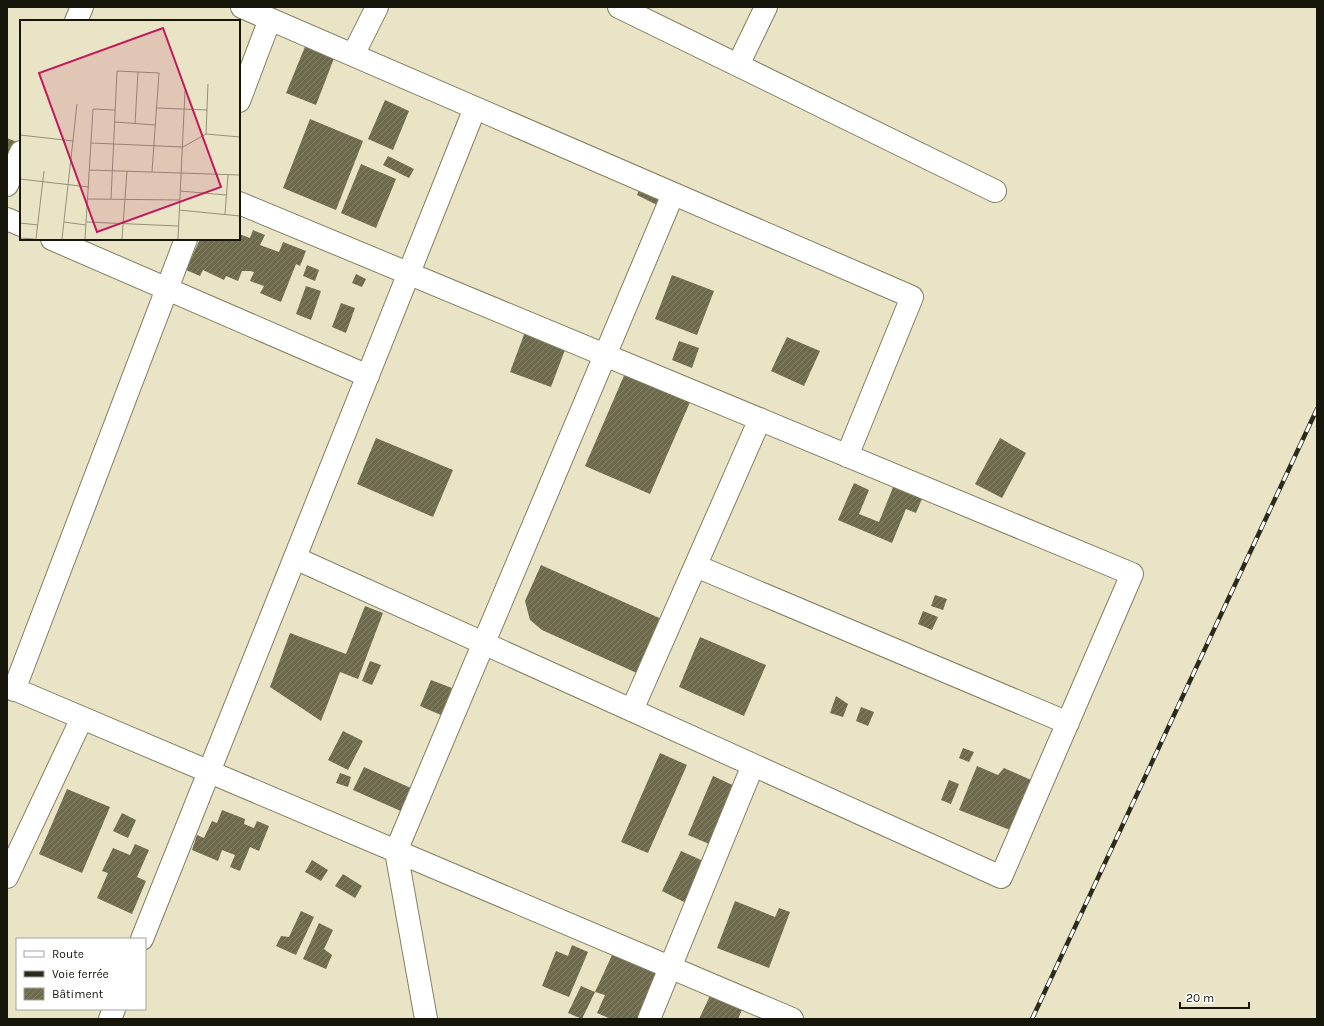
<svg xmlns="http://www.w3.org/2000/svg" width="1324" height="1026" font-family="Karla,sans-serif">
  <defs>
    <pattern id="building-hatch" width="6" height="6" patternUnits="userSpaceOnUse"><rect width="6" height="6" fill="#6d6a4e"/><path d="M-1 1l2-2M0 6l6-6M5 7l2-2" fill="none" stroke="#84826d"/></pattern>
  </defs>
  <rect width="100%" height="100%" fill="#e8e4c5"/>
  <!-- building -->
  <path fill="url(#building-hatch)" d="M309,37L338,48L316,105L286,93Z
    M385,100L409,111L393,150L368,139Z
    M310,119L363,141L336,210L283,188Z
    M7,138L17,142L7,166Z
    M388,156L414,169L409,178L383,165Z
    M361,164L396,179L376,228L341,213Z
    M642,184L664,195L659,206L637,195Z
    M253,230L265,235L260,245L279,252L283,242L306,251L300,266L296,264L281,302L260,293L264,286L250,281L254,272L250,271H242L238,281L226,276L224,280L203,270L200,276L186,270L200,239H239V234L250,238Z
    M307,265L319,270L315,281L303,276Z
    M356,274L366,279L362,287L352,283Z
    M672,275L714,291L697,335L655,319Z
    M306,286L321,291L311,320L296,314Z
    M341,303L355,308L346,333L332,327Z
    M525,332L566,347L551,387L510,372Z
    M787,337L820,351L804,386L771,371Z
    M679,341L699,348L692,368L672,360Z
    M629,364L694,393L650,494L585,466Z
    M376,438L453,470L433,517L357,484Z
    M1000,438L1026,453L1002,498L975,484Z
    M898,475L927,487L916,513L906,509L892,543L838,520L854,483L869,490L859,514L879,522Z
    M541,565L675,625L650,679L542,630L530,620L525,601Z
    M935,595L947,599L943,610L931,606Z
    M365,606L383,613L358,679L340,672L321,721L270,687L290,633L346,654Z
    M923,611L938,617L932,630L918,624Z
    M700,637L766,665L744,716L679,687Z
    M370,661L381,665L372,685L362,681Z
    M431,680L452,688L441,715L420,706Z
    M836,696L848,704L843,717L830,713Z
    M861,707L874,712L868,726L856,721Z
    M343,731L363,741L348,770L328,760Z
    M963,748L974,752L969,762L959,758Z
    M660,753L687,765L648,853L621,842Z
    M977,766L998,775L1004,768L1031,780L1010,830L959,810Z
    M364,767L413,789L403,812L353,790Z
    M340,773L351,777L348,787L336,783Z
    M713,776L739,788L714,846L688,835Z
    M949,780L959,784L951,804L941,800Z
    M67,789L110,807L82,873L39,854Z
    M222,810L245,819L244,824L254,828L257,821L269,826L259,851L250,847L240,871L230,867L235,855L222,850L218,861L192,850L197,835L204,838L212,821L217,823Z
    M122,813L136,820L128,838L113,831Z
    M135,844L149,850L137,877L146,881L132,914L97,898L108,873L102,871L113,848L130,855Z
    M681,851L710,864L690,905L662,891Z
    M312,860L328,870L321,881L305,872Z
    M343,874L362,886L355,898L335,886Z
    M735,901L775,917L779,908L790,912L769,968L717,948Z
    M301,911L314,917L296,955L276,946L281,936L289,937Z
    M319,923L333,930L324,949L332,955L326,969L303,959Z
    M618,942L661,960L637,1019H611L597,1013L605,995L595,992Z
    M572,945L588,952L569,997L542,986L556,951L568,956Z
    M717,981L748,996L738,1019H699Z
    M581,986L595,992L582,1019L568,1013Z"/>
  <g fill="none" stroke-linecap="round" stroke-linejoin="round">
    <defs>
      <path id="minor" d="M242,7L912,297L847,456
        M619,7L995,191
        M76,21L82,7
        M353,55L377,7
        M738,65L766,7
        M239,101L270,19
        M7,185L21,152
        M239,203L1132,574L1001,877L295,558
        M7,219L21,225
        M52,239L368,376
        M696,566L1068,723
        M7,686L792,1019
        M14,690L186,239
        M632,710L760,419
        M7,877L82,718
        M142,939L475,108
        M110,1019L114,1009
        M426,1019L396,851L673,194
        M649,1019L753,765"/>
    </defs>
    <!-- minor casing -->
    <use href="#minor" stroke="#827e62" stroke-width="24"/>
    <!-- minor -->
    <use href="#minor" stroke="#fff" stroke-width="22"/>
    <defs>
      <path id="rail" d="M1032,1019L1317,409"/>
    </defs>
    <!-- rail casing -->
    <use href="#rail" stroke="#2c2a1d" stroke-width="4.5"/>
    <!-- rail -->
    <use href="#rail" stroke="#fff" stroke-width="3" stroke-dasharray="9" stroke-linecap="butt"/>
  </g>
  <!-- overview -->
  <g transform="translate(20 20)">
    <rect width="220" height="220" fill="#e8e4c5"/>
    <path fill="none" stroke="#94917a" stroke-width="1" d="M137,88L187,90M95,102L135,105M115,104L118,52M186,114L188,64M0,115L53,121M71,123L163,127L186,114L220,117M70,150L220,155M0,159L69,167M160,171L206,175M68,179L160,180M91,179L97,51L139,53L132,152M159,190L220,196M205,194L208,155M44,202L66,205M67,202L158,206M0,203L18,205M0,218L14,219M16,219L24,151M42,219L57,84M65,219L73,89L95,90M102,219L107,151M158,219L165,71"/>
    <path fill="#c2185b" fill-opacity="0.15" stroke="#c2185b" stroke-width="2" d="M143,8L201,167L77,212L19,53Z"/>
    <rect width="220" height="220" fill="none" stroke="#16150a" stroke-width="2"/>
  </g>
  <!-- border -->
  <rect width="1324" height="1026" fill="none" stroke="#16150a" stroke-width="16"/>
  <!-- legend -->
  <rect x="16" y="938" width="130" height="72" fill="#ffffff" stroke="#a2a19d"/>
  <rect x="24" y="951" width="20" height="6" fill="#ffffff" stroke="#a2a19d"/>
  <text x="52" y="958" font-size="12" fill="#16150a">Route</text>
  <rect x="24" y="971" width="20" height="6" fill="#2c2a1d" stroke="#a2a19d"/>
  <text x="52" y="978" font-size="12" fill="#16150a">Voie ferrée</text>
  <rect x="24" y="988" width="20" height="12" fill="url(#building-hatch)" stroke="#a2a19d"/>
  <text x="52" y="998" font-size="12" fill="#16150a">Bâtiment</text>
  <!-- scale -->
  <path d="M1180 1002v6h69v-6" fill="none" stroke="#16150a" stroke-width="2"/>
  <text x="1186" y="1002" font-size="12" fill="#16150a" stroke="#ffffff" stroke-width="3" paint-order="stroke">20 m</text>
</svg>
